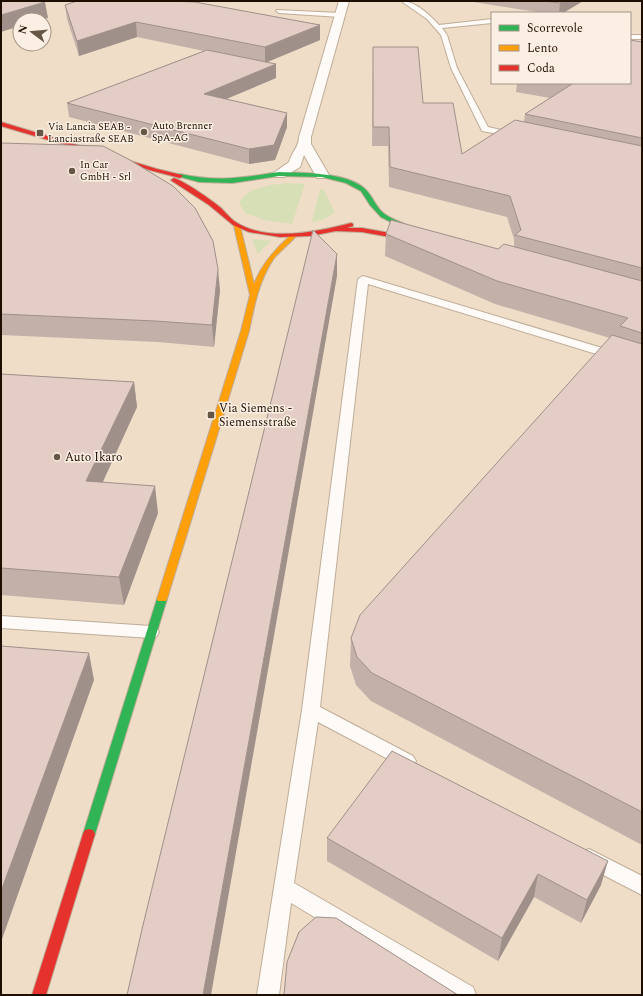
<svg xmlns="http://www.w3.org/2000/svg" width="643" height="996" font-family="Spectral,serif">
  <rect width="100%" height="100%" fill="#efddc8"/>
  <!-- green -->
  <path fill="#d6dfb5" d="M288,183L305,184L292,224L264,220L245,213L239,203C248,186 271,185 288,183Z
    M320,189L324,190L335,213L322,220L312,222Z
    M252,239L271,241L258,254Z"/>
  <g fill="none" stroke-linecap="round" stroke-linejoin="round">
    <defs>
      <path id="lane" d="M401,1C415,1 430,15 439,25L492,19V23L442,28L447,35L457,68L488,127L519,134V138L482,131L451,68L441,35L427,19Z
        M277,10L340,13L343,15L340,17L279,13L276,11Z
        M630,35H642V39H630Z
        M363,276L642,360V368L368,284L320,707L413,756L416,761L413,766L407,768L401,766L318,722L294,883L473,987L476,995H444L291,903L279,995H257L302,710L358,279Z
        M1,616L151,626L157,628L159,632L157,636L151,638L1,628Z
        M589,849L642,876V895L582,864L579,858L582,852Z"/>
      <path id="street" d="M339,1H349L311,137V144L329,175L327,178H317L304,155L300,167L284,177H274L272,174L289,162C291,153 299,147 299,137Z"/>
      <path id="fast" d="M279,172C302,173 347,172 365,189C373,196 376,209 386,215C397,222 411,225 421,234L416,235L381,217L370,205L361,191L346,183L322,177L279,176L232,183L199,182L177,176L180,174C217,182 242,178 279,172Z
        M162,596L166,597L167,599L95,834L93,838L89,839L85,838L83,834L157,599L158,597Z"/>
      <path id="slow" d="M237,224L240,226L254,284C262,264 275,249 291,235L296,236C289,244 281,250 274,258C259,280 254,306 249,331L167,599L166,601H158L157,599L241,331L250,295L234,226Z"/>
      <path id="jam" d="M1,122L157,169L182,175L183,176L180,178L153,171L1,126Z
        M174,178C187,183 210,199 221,208C225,212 229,217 234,221C266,243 317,232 351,223L353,224V226L347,228H362L412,237L415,239L412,241L362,232L336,231L310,236L280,237L249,232L233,225L209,205L172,181L171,180Z
        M89,829L93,830L95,834L46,995H32L83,834L85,830Z"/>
    </defs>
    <!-- lane casing -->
    <use href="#lane" stroke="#bfad98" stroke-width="2"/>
    <!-- street casing -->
    <use href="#street" stroke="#bfad98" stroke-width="2"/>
    <!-- fast casing -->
    <use href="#fast" stroke="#bfad98" stroke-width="2"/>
    <!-- slow casing -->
    <use href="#slow" stroke="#bfad98" stroke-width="2"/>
    <!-- jam casing -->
    <use href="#jam" stroke="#bfad98" stroke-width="2"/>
    <!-- lane -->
    <use href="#lane" fill="#fdfaf7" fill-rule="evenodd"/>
    <!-- street -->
    <use href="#street" fill="#fdfaf7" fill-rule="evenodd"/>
    <!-- fast -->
    <use href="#fast" fill="#30b455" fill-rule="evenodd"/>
    <!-- slow -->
    <use href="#slow" fill="#ff9f0a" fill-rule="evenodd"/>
    <!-- jam -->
    <use href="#jam" fill="#e5322d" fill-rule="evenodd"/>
  </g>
  <!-- wall -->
  <path fill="#c3b0a9" d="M467,1H583L563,13H544Z
    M65,5L320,40L267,62L276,78L226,99L287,113V127L275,160L249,164L69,117L67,103L204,51L137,37L79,56L67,19Z
    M642,42V845L371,701L356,685L350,666L351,638L610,338L495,304L385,256L386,234L498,249L514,247V239L507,217L389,187L388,146H372L373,47L423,103L462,154L524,122L525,114L550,98L516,92L517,83H630Z
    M1,143L220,290L214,347L158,342L1,335Z
    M1,374L134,382L137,407L102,482L158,513L124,605L1,595Z
    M327,838L601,885L581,923L534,897L498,961L327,861Z"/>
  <!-- shaded-wall -->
  <path fill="#9f908a" d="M565,1H583L563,13H559L560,3Z
    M45,2L48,18L40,20H20V26L1,32V15Z
    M136,22L137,37L79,56L77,41Z
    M320,25V40L265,63V47Z
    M276,64V78L205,108L204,94Z
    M287,113V127L275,160L249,164V149Z
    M337,254V276L211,995H203Z
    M218,269L220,290L214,347L212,325Z
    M134,382L137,407L91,508L86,481Z
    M155,486L158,513L124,605L119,577Z
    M89,653L94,680L1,942V891Z
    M608,861L601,885L581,923L587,900Z
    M538,874L534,897L498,961L502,938Z"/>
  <!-- building -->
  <path fill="#e3cdc5" stroke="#9f908a" d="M1,1H42L45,2L1,15Z
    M77,1H170L195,2L320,25L265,47L136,22L77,41L65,5Z
    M544,1H565L560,3Z
    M630,40L642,42V138L525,114L572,84L564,83H630Z
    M373,47H418L423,103H453L462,154L515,120L642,146V268L515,235L521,230L510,196L390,167L389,127H373Z
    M207,50L276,64L204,94L287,113L274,145L249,149L67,103Z
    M1,143L103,146L130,160L173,186L195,208L213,241L218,269L212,325L155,321L1,314Z
    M391,220L498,249L504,244L642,281V333L620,326L628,318L497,281L386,234Z
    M313,230L337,254L203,995H127L143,925Z
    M612,335L642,344V812L372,673L357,657L351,638L360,615Z
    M1,374L134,382L86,481L155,486L119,577L1,568Z
    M1,646L89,653L1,891Z
    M392,751L608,861L587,900L538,874L502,938L327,838Z
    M316,917L336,918L458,995H284L287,962L299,932Z"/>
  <!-- markers -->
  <g fill="#665646" stroke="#fbefe3" stroke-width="1.5">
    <circle cx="144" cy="132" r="4"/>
    <rect x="36" y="129" width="8" height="8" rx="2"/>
    <circle cx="72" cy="171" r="4"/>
    <rect x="207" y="411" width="8" height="8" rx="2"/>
    <circle cx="57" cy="457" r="4"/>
  </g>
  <g text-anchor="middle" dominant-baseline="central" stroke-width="3" stroke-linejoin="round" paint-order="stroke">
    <!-- far-poi labels -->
    <g font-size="10" fill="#1d0e00" stroke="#fbefe3" text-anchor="start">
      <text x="152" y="126">Auto Brenner<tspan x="152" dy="12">SpA-AG</tspan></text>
      <text x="48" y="127">Via Lancia SEAB -<tspan x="48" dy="12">Lanciastraße SEAB</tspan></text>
      <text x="80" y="165">In Car<tspan x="80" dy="12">GmbH - Srl</tspan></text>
    </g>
    <!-- poi labels -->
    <g font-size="12" fill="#1d0e00" stroke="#fbefe3" text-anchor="start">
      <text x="219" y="408">Via Siemens -<tspan x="219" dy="14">Siemensstraße</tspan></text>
      <text x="65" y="457">Auto Ikaro</text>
    </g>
  </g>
  <!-- border -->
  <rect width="643" height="996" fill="none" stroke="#1d0e00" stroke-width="4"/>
  <!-- legend -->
  <rect x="491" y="12" width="140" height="72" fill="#fbefe3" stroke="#a29588"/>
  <rect x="499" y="25" width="20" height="6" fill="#30b455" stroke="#a29588"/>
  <text x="527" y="32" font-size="12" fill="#1d0e00">Scorrevole</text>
  <rect x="499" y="45" width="20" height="6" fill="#ff9f0a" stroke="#a29588"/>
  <text x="527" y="52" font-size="12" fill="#1d0e00">Lento</text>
  <rect x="499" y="65" width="20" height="6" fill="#e5322d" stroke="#a29588"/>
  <text x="527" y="72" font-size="12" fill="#1d0e00">Coda</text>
  <!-- north arrow -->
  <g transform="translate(32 32) rotate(286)"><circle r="19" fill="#fbefe3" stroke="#a29588"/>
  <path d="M0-3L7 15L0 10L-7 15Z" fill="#665646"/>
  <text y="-6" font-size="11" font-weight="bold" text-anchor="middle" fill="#1d0e00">N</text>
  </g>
</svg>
